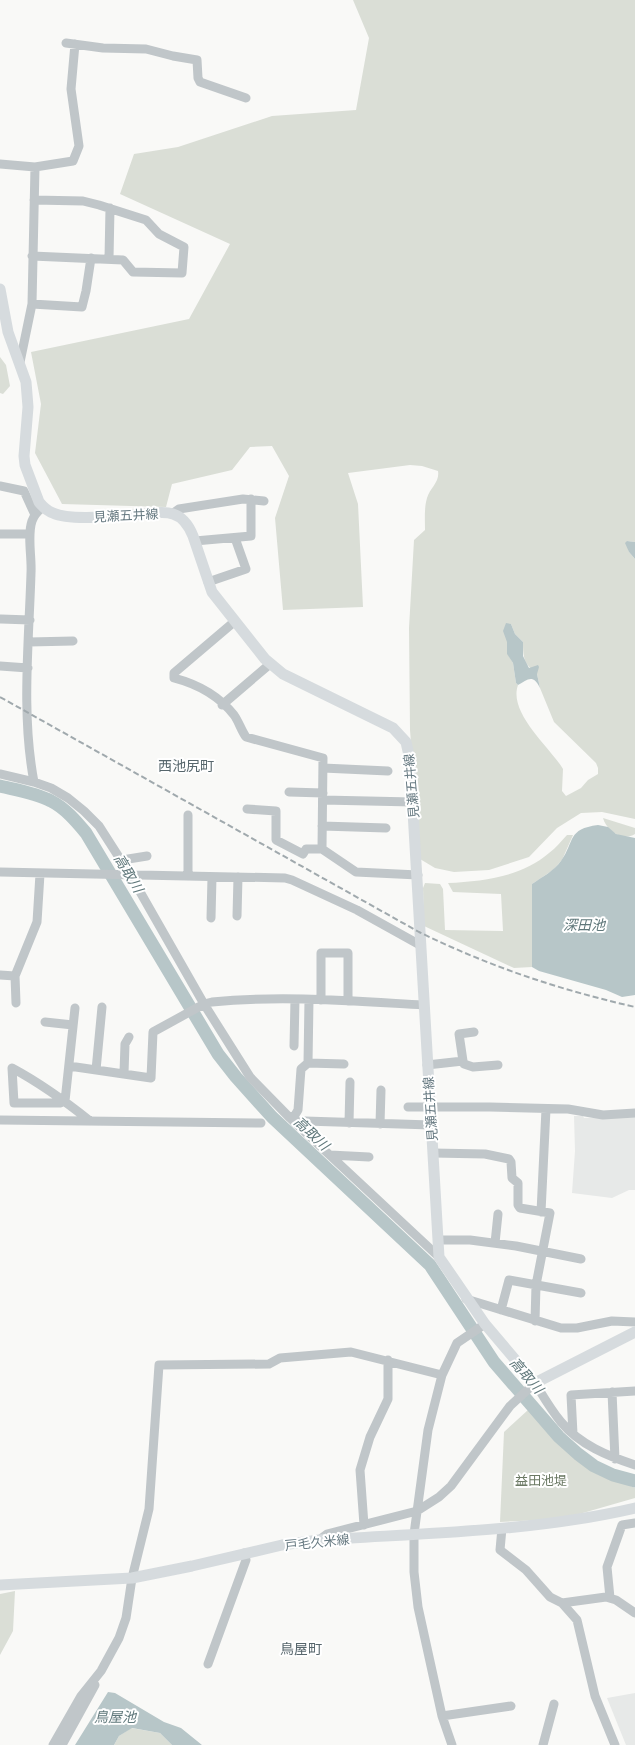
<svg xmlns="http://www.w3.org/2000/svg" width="635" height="1745" font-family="Manrope,'Noto Sans JP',sans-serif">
  <rect width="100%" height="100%" fill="#f9f9f7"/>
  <!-- built -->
  <path fill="#e7e9e8" d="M574,1116H583L584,1118L635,1116V1190H629L612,1198L572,1193L575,1151Z
    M635,1693V1745H626L607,1698Z"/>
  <!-- green -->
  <path fill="#daded6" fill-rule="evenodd" d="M353,0H635V542L627,541L629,552L635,559V819L602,812L581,813L557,828L529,857L489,870L454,872L435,868L420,859L410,730L409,628L414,540L425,530C425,520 424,508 427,498C430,488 440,482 438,471L422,466L410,465L348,473L358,504L363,607L283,610L275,518L289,476L272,446L250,447L232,470L172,484L166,507L62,504L35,453L41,404L31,352L189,319L230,244L120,194L134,154L178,147L272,116L356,110L369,38ZM511,624L515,634L523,642C523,658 524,664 537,674L540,688L554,722L596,763L598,768V774L588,780L581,788L566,796L562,791L563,769C550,747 508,713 518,685L516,683L513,663L507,653V642Z
    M0,357L6,365L10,386L3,394L0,393Z
    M603,818L635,828V834C622,842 606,830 603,818Z
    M567,835H573L562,860L553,870L532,884V967L514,968L424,926L423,888L425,883L440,884L443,889L445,930L503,931L501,894L453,892L448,883C484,881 521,877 549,853C556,848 561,841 567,835Z
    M528,1410L575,1457L594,1470L635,1488V1498L562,1519L500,1522L504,1432Z
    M15,1591L13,1631L0,1655V1594Z
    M131,1728L160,1733L172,1745H114L119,1736Z"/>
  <!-- water -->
  <path fill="#b7c6c8" d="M627,541L635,542V559L629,552L625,543Z
    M506,623L511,624L515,634L523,642V656L529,668L538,665L539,667L537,674L540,688C533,673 527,680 518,685L516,683L513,663L507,654V642L503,631Z
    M598,825L608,827L616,834L635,838V995L622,997L606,990L539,971L532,967V884C542,877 554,871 561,861C575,841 567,829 598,825Z
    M108,1692L115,1693L164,1722L181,1728L202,1745H172L160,1733L132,1728L119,1736L114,1745H75Z"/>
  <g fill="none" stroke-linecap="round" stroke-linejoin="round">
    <!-- river -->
    <path stroke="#b7c6c8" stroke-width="13" d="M0,786C17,790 36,793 51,801C65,808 76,821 86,833L218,1054L236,1077L272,1117L430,1265L494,1362L559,1437L578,1454L594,1466L613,1475L635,1481"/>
    <!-- minor -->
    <path stroke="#c0c6c9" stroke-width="9" d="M66,43L103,48L146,49L173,56L197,60L198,78L200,82L246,98
      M0,164L35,167L73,161L79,146L71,89L75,44
      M32,256L123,260L133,272L182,273L184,247L159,234L146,220L99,205L83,201L34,200
      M109,259L110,208
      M32,304L82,307L86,291L91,258
      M20,362L32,304L35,167
      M0,486L24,491L35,515
      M172,514L179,509L243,499L264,501
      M0,534H30
      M195,541L251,536V499
      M208,582L246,569L235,538
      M1,619L30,620
      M234,622L174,673V678C197,684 219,696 234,715C239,722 241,730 246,737L323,758L322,849
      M29,642L73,641
      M0,666L28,668
      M222,705L270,664
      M323,768L388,771
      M0,774L34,782L51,788L68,798L84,811L99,826L131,876L204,1004L250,1077L290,1118L439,1257
      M34,782C21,714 29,641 31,573C32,557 27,536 32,521C34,515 38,511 43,507
      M289,792L323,793
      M323,800L413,802
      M247,809L276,811V840L303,854L306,849H322L356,872L418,875
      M322,826L386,828
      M122,860L147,856
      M0,872L285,878L292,880L357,910L420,945
      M188,876V815
      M237,916L238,877
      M211,918L212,877
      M0,975L15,976
      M321,1000V953H348V1001
      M16,1003L15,976L37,922L40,874
      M75,1008L65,1101L60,1103H14L12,1068C40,1083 65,1101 90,1121
      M45,1022L73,1025
      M294,1046L295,999
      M463,1061L459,1034L474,1032
      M308,1063L344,1064
      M427,1065L463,1061L464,1064L473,1067L498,1065
      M69,1066L151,1078L153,1032L204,1004L212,1002C282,995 353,1001 423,1005
      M96,1070L102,1007
      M124,1073L125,1044L129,1037
      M408,1107H490L568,1109L603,1115L635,1113
      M290,1118L295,1115L298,1110L301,1069L308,1063L309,1000
      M0,1120L261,1123
      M295,1123L305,1121L431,1125
      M349,1123L350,1082
      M380,1124L381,1090
      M433,1153L485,1154L509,1159L511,1162L512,1178L518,1183V1205L520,1208L550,1213L536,1285L535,1321
      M330,1155L369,1157
      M541,1212L546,1109
      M438,1240H470L516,1246L581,1259
      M495,1243L498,1214
      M466,1299L561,1328H577L612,1321L635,1322
      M501,1310L509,1280L581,1293
      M612,1392L615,1459
      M573,1434L571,1395L635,1391
      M364,1525L360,1470L370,1437L388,1399V1360
      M502,1528L500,1550L526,1570L550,1597L562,1603L577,1620L595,1696L615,1745
      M319,1540L327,1534L417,1511L439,1497L451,1486L510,1406L535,1383C543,1396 551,1410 561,1422C580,1445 608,1456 635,1465
      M610,1598L607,1567L622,1525L635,1523
      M562,1603L606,1597L616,1600L635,1613
      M208,1664L246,1560L244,1553
      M442,1716L511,1706
      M53,1745L81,1696L101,1671L119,1638L126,1618L132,1578L149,1509L159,1365L269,1364L280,1358L351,1352L442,1375
      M62,1745L95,1685
      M452,1745L442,1716L418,1607L414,1572V1534L428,1430L442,1375L457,1343L485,1324
      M543,1745L554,1704"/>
    <!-- major -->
    <path stroke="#d6dbde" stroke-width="11" d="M0,289L8,332L26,382L28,407L24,456L25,465L39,502C43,507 47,511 53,513C72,522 123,515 145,514C154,513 164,511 173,514C183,517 189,526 193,536L212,592L265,659L283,674L393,728L406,742L410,760L439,1257L485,1324L535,1383L635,1332
      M0,1585L132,1578L192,1566L282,1545L319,1540C424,1533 532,1532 635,1508"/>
    <!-- rail -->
    <path stroke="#a0a9ad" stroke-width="2" stroke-dasharray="6 3" stroke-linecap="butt" d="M0,697L419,932C491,967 557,989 635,1007"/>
  </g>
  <g text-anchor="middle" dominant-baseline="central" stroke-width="4" stroke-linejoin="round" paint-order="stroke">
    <!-- street labels -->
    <g font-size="13" fill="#667981" stroke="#fff">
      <text transform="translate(126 515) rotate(-3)">見瀬五井線</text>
      <text transform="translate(411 786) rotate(-95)">見瀬五井線</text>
      <text transform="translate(430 1109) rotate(-94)">見瀬五井線</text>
      <text transform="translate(317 1542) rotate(-6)">戸毛久米線</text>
    </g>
    <!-- park labels -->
    <g font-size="13" fill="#6b7964" stroke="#fff">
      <text x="541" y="1480">益田池堤</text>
    </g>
    <!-- neighbourhood labels -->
    <g font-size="14" fill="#57666c" stroke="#fff">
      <text x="186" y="765">西池尻町</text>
      <text x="301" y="1648">鳥屋町</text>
    </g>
    <!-- water labels -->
    <g font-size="14" font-style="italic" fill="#60787b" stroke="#fff">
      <text transform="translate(129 873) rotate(59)">高取川</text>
      <text x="584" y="924">深田池</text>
      <text transform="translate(312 1133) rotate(43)">高取川</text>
      <text transform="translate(527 1375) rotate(49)">高取川</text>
      <text x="115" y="1716">鳥屋池</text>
    </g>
  </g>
</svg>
